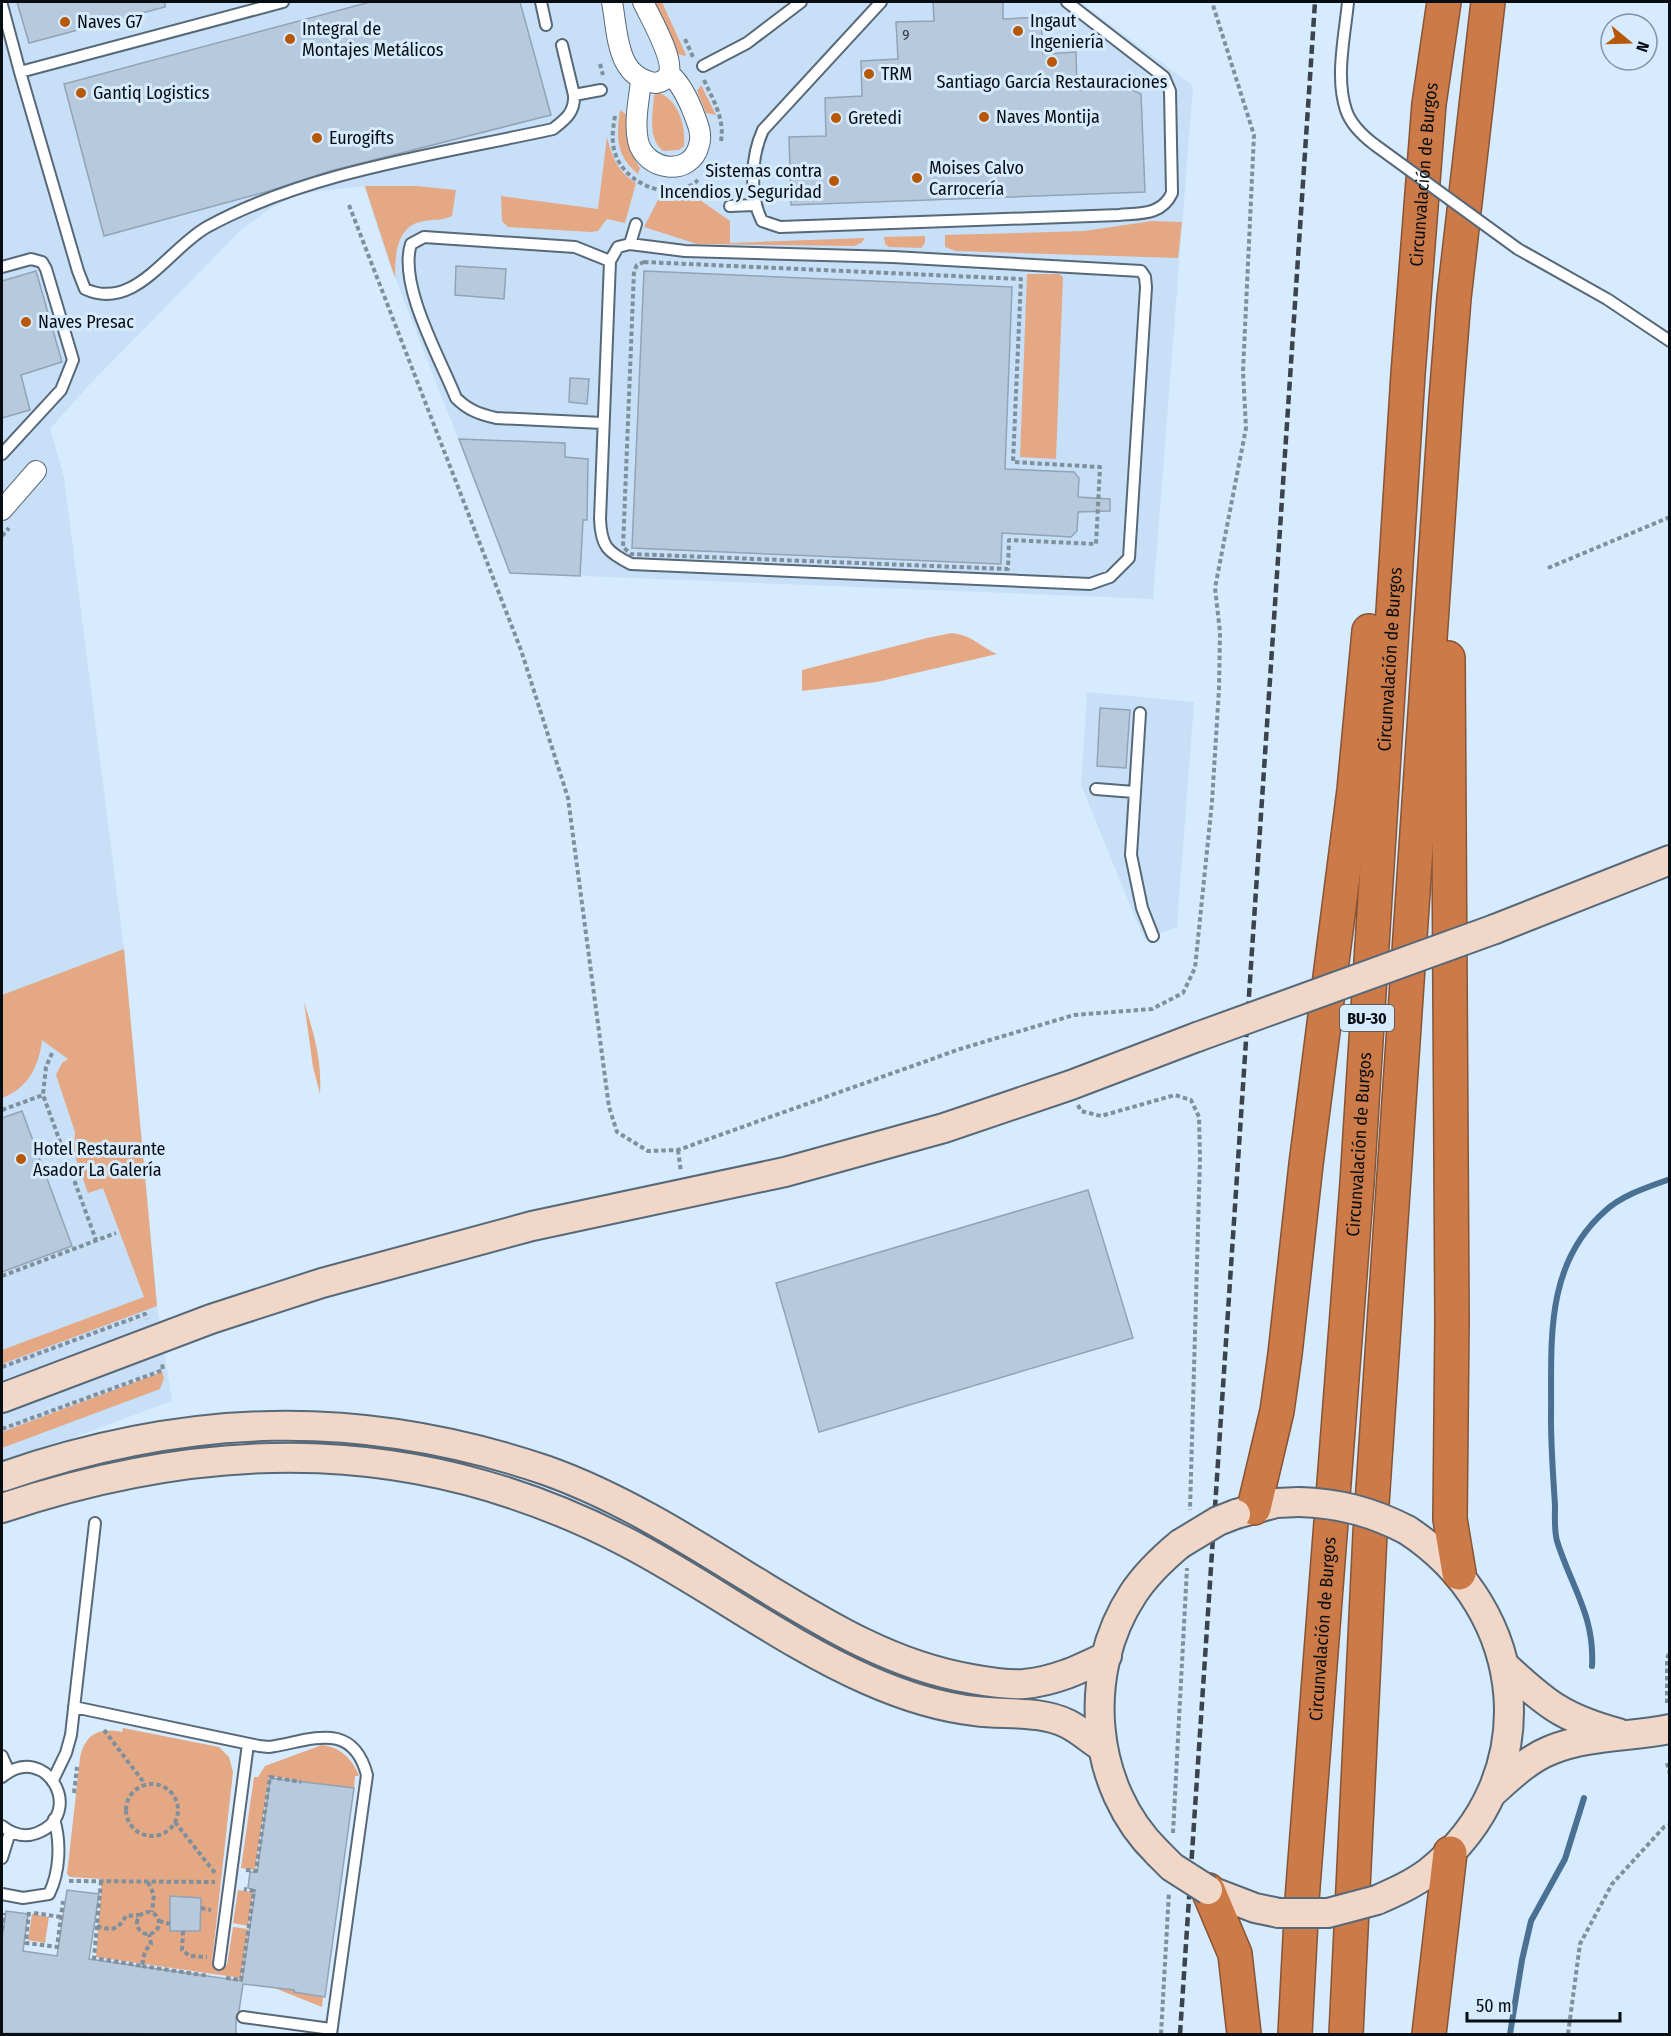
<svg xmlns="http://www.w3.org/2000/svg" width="1671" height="2036" font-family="'Fira Sans Condensed',sans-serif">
  <rect width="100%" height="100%" fill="#d7ebfe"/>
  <!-- built -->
  <path fill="#c7e0f8" d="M2,2H1080L1193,86L1153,599L511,573L388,260L364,186L302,193L271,208L243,228L92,382L50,429L64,477L124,949L157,1306L172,1401L2,1464Z
    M1087,692L1194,702L1177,927L1144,939L1081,785Z"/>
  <!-- green -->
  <path fill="#e4a885" d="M653,2H662L686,55L685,56L677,54Z
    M701,85L716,115L706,113L697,91Z
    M660,93C679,102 686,126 684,146L679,150L663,151C647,138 653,114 654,95Z
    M620,110L627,115C624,138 627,149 640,168L638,174C616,156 616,137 620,110Z
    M607,137C612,157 618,172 636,183L625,223L607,219L598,231L591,232L508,227L502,221L501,196L598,209Z
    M365,186H417L456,190L452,216C442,221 435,219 425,221C396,224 395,256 395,278Z
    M690,193L730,221V243L865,238L861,243L854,246L697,244L644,227L660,196L677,198Z
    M1152,221L1182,222L1178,258L956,251L945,247V235L1084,231Z
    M925,236V243L921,248L889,247L885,244L884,237Z
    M1027,274H1059L1063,277L1056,459L1020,457Z
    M952,633C974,636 979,646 997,654L877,682L802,691V670L927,638Z
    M124,949L157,1306L2,1364V1350L144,1297L103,1188L88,1193L74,1153L75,1132L56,1075L62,1063L68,1059L42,1040C39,1067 27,1089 2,1098V995Z
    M304,1002C314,1034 322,1060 320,1094L313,1067Z
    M162,1372L164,1378L160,1389L2,1448V1432Z
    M123,1728L219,1747L229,1757L233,1772L212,1962L227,1965L233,1927L248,1929L241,1978L96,1957L102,1879L70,1877L67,1874L80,1758C85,1734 99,1727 122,1732Z
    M322,1745C340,1747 353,1759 359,1776H355L354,1788L323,1785L294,1991L323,1996L322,2007L272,1987L302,1781L269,1776L255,1870L241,1868L254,1777H258L265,1766Z
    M238,1890L253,1892L248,1926L233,1923Z
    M32,1914L49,1917L45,1943L28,1940Z"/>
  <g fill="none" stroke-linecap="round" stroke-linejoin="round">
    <!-- stream -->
    <path stroke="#4a7093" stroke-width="6" d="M1592,1666C1595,1616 1571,1586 1557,1541C1554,1530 1555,1516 1555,1505C1553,1476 1551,1447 1551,1419C1552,1344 1543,1266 1605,1211C1622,1195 1648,1187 1670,1179
      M1510,2034L1522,1960L1531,1921L1565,1859L1584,1798"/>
  </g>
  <!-- building -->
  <path fill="#b7cadd" stroke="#91a3b5" stroke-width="1.5" d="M17,2H165V7L29,43Z
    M370,2H520L551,115L330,171L269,191L104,236L64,84Z
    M933,2H1003V19L1041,17L1043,54L1076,52L1077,90L1126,87L1141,94L1145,192L791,205L789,137L826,136L825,98L862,96L861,61L898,59L896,22L934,21Z
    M456,266L506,269L504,299L455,295Z
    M36,271L62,362L21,375L30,410L2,418V281Z
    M644,271L1012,287L1005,469L1074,472L1079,478L1078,497L1110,499V511L1078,512L1077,531L1071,537L1002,533L1001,564L632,548Z
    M570,378L589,379L587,404L569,402Z
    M459,439L565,443V457L588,459L587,520H583L580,576L510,573Z
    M1100,708L1130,710L1126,768L1097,766Z
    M22,1111L72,1246L2,1272V1118Z
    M1088,1190L1133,1338L819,1432L776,1283Z
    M270,1778L354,1788L325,1997L294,1992V1990L243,1984L239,2011L236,2017V2034L2,2033V1939L6,1911L28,1914L23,1951L57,1956L67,1890L99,1894L89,1959L242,1981L255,1890L248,1888L250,1872H257Z
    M170,1896L201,1898L200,1931H170Z"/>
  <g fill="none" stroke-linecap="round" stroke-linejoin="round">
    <defs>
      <path id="lane" d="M541,2L546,25
        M881,2L763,130C751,156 749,195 762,221L780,227L1119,215C1141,213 1162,215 1172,193L1170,91L1164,77L1067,2
        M1348,2C1345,35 1335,77 1346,110C1351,125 1363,136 1375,145
        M2,5L20,72L283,2
        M562,45L574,95
        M703,66L747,43L801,2
        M20,72L78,271L85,289C135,312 168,249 207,227C309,171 440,154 553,129C566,119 575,112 574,95L601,90
        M730,206L754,205
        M630,244L685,251L893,257L1141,271L1145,277L1146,287L1129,558L1110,577L1090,584L631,564C607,552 601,546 600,519L610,261L618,247L630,244L636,224
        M1518,249L1607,299L1670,341
        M2,267L31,259L42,262L46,269L73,360L61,390L2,454
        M603,423L496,418C479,414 468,410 456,398C440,358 398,285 411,244L424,237L575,247L610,261
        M1140,713L1131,855L1142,908L1153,936
        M1096,789L1134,792
        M74,1707L259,1746L269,1747C310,1741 352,1719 367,1775L331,2034
        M2,1756L9,1772
        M2,1777C47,1740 86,1815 37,1833C24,1838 12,1834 2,1826
        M53,1780L66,1753L71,1735L95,1523
        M2,1858L10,1832
        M2,1894L23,1898L49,1894C60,1872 61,1842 54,1819
        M219,1964L248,1744
        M243,2017L331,2029"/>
      <path id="street" d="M612,2C618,34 616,78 656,83C660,82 665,81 668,76C676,61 650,17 643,2
        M641,81C639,99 634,122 638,141C645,171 691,178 699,145C703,133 696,120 692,109C687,97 680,82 669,74
        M2,510L36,471"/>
      <path id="secondary" d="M1495,929L1670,860
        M2,1398L211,1319L322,1283L532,1226L785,1172L944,1128L1071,1085L1197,1037
        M2,1477C186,1413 359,1407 545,1470C616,1495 684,1537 748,1577C819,1620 888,1665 972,1679C988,1682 1008,1685 1024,1684C1056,1681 1080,1669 1107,1656
        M2,1508C218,1436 423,1436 628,1543C710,1586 784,1643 868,1680C902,1695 939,1707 975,1711C1005,1715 1040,1710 1068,1724C1080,1730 1091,1740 1102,1747
        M1236,1514L1276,1503L1299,1502
        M1505,1666C1546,1704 1563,1718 1618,1733
        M1492,1793C1510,1777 1528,1759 1551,1750C1588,1735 1631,1737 1670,1729
        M1158,1853C1090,1787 1081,1673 1133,1594C1146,1574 1162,1559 1180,1544
        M1208,1890L1255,1908L1279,1913
        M1377,1900C1395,1892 1413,1884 1429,1872C1547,1778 1530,1610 1407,1530"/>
      <g id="highway">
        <path d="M1448,658L1452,1320L1450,1519L1459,1573"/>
        <path d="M1254,1508L1277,1411L1285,1354L1306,1164L1354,790L1369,631"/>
        <path d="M1208,1890L1235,1954L1244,2034"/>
        <path id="s1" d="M1295,2034L1302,1900L1357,1183L1408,374L1429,104L1444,2"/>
        <path d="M1346,2034L1370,1534L1446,400L1454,298L1488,2"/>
        <path d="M1429,2034L1450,1853"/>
      </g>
    </defs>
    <!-- lane casing -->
    <use href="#lane" stroke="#576878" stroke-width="14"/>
    <!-- street casing -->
    <use href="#street" stroke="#576878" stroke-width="22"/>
    <!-- secondary casing -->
    <use href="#secondary" stroke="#576878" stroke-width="32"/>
    <!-- highway casing -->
    <use href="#highway" stroke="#875435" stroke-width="36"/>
    <!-- path -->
    <path stroke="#808f9c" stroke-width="4" stroke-dasharray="4.5 3" stroke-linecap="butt" d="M685,39L693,57
      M600,64L603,75
      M704,80C713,100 725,119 721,141
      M615,116C613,128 611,141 615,153C625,185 673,204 698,180
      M349,205L521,650L568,798L609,1107L617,1132L648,1151L678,1150L960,1049L1074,1015L1152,1009L1183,993L1195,968L1212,802L1219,689L1220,632L1215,588L1246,428L1243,371L1254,135L1212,2
      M644,262L1021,279L1013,462L1100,467L1096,544L1009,540L1008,569L631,554L623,547L634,271L637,265Z
      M2,536L9,528
      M1548,568L1670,517
      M52,1053L46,1067L43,1095L96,1240
      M1078,1105L1081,1111L1101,1116L1175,1095L1191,1100L1199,1117L1200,1158L1190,1510
      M2,1110L43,1095
      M678,1150L681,1172
      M2,1276L116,1233
      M2,1367L145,1314L147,1319
      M2,1429L163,1370L162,1363
      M1667,1703V1659L1670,1650
      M104,1730L145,1784
      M1667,1763L1670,1774
      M126 1810a26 26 0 1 1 52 0a26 26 0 1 1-52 0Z
      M74,1793L77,1767
      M175,1822L215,1873
      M1173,1833L1187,1568
      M246,1870L256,1871L270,1777L301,1782
      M69,1881L215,1882
      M101,1881L94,1958L142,1966L145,1951L151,1944L149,1934
      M148,1882L154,1895L152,1912
      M201,1908L211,1910
      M137 1923a11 11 0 1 1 22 0a11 11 0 1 1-22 0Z
      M29,1912L26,1943L57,1947L63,1901
      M34,1913L61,1917
      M159,1921L170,1924
      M97,1926C112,1931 118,1930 126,1916L139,1915
      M2,1930L4,1913
      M183,1931L182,1950L190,1956L207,1957
      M142,1966L209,1976
      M226,1978L241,1980L254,1891L244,1889
      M1161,2034L1169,1892
      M1568,2034L1580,1944L1612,1884L1664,1827L1670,1825"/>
    <!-- lane -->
    <use href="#lane" stroke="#fff" stroke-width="10"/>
    <!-- street -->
    <use href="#street" stroke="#fff" stroke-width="20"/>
    <!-- secondary -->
    <use href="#secondary" stroke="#f0d7c8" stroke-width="28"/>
    <!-- highway -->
    <use href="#highway" stroke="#cc7a47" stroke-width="33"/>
    <!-- rail -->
    <path stroke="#3b444d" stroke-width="4.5" stroke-dasharray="9 4.5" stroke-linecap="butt" d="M1180,2034L1315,2"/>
    <defs>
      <path id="lane-bridge" d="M1375,145L1518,249"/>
      <path id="secondary-bridge" d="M1197,1037L1495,929
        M1299,1502C1339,1503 1372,1512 1407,1530
        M1180,1544L1218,1521L1236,1514
        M1158,1853L1172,1867L1208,1890
        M1279,1913H1328L1377,1900"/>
    </defs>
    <!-- lane-bridge casing -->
    <use href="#lane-bridge" stroke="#576878" stroke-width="14" stroke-linecap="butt"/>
    <!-- secondary-bridge casing -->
    <use href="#secondary-bridge" stroke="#576878" stroke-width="32" stroke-linecap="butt"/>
    <!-- lane-bridge -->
    <use href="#lane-bridge" stroke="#fff" stroke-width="10"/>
    <!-- secondary-bridge -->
    <use href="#secondary-bridge" stroke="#f0d7c8" stroke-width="28"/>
  </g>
  <!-- markers -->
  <g fill="#b65808" stroke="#d7ebfe" stroke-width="2">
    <circle cx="65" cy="22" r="6"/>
    <circle cx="1018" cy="31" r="6"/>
    <circle cx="290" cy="39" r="6"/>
    <circle cx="1052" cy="62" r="6"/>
    <circle cx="869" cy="74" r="6"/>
    <circle cx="81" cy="93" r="6"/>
    <circle cx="984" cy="117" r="6"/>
    <circle cx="836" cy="118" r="6"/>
    <circle cx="317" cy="138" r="6"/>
    <circle cx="917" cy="178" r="6"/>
    <circle cx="834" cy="181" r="6"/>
    <circle cx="26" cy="322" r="6"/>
    <circle cx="21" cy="1159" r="6"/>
  </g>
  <g text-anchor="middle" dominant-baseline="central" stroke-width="6" stroke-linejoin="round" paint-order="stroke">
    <!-- number labels -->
    <g font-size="15" fill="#333c46">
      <text x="906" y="35">9</text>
    </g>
    <!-- shield labels -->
    <rect fill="#d7ebfe" stroke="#45505a" stroke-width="1.5" x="1340" y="1005" width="54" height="26" rx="4.5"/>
    <g font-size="16" font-weight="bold" fill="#070d13">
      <text x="1367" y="1018">BU-30</text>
    </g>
    <!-- poi labels -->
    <g font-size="18" fill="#070d13" stroke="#d7ebfe" text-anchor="start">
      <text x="1030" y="21">Ingaut<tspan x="1030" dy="21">Ingeniería</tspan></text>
      <text x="77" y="22">Naves G7</text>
      <text x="302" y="29">Integral de<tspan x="302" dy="21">Montajes Metálicos</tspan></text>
      <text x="881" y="74">TRM</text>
      <text x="1052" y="82" text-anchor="middle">Santiago García Restauraciones</text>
      <text x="93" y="93">Gantiq Logistics</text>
      <text x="996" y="117">Naves Montija</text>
      <text x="848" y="118">Gretedi</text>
      <text x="329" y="138">Eurogifts</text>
      <text x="929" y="168">Moises Calvo<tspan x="929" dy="21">Carrocería</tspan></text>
      <text x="822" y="171" text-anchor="end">Sistemas contra<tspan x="822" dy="21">Incendios y Seguridad</tspan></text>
      <text x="38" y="322">Naves Presac</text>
      <text x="33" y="1149">Hotel Restaurante<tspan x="33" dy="21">Asador La Galería</tspan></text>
    </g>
    <!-- street labels -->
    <g font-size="18" fill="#070d13" stroke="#d7ebfe">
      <text stroke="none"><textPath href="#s1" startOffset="1864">Circunvalación de Burgos</textPath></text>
      <text stroke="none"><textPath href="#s1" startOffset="1378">Circunvalación de Burgos</textPath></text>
      <text stroke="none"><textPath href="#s1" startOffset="892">Circunvalación de Burgos</textPath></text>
      <text stroke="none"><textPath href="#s1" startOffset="406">Circunvalación de Burgos</textPath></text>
    </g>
  </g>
  <!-- border -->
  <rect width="1671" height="2036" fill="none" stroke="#070d13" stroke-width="6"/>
  <!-- north arrow -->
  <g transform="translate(1629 42) rotate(109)"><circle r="28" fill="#d7ebfe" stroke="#8492a0" stroke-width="1.5"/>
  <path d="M0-4.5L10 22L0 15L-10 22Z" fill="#b65808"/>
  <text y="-9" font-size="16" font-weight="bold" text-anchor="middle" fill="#070d13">N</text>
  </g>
  <!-- scale -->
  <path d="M1467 2012v9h153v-9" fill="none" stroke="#070d13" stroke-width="3"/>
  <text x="1476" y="2012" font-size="18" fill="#070d13" stroke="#d7ebfe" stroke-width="4.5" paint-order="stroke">50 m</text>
</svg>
